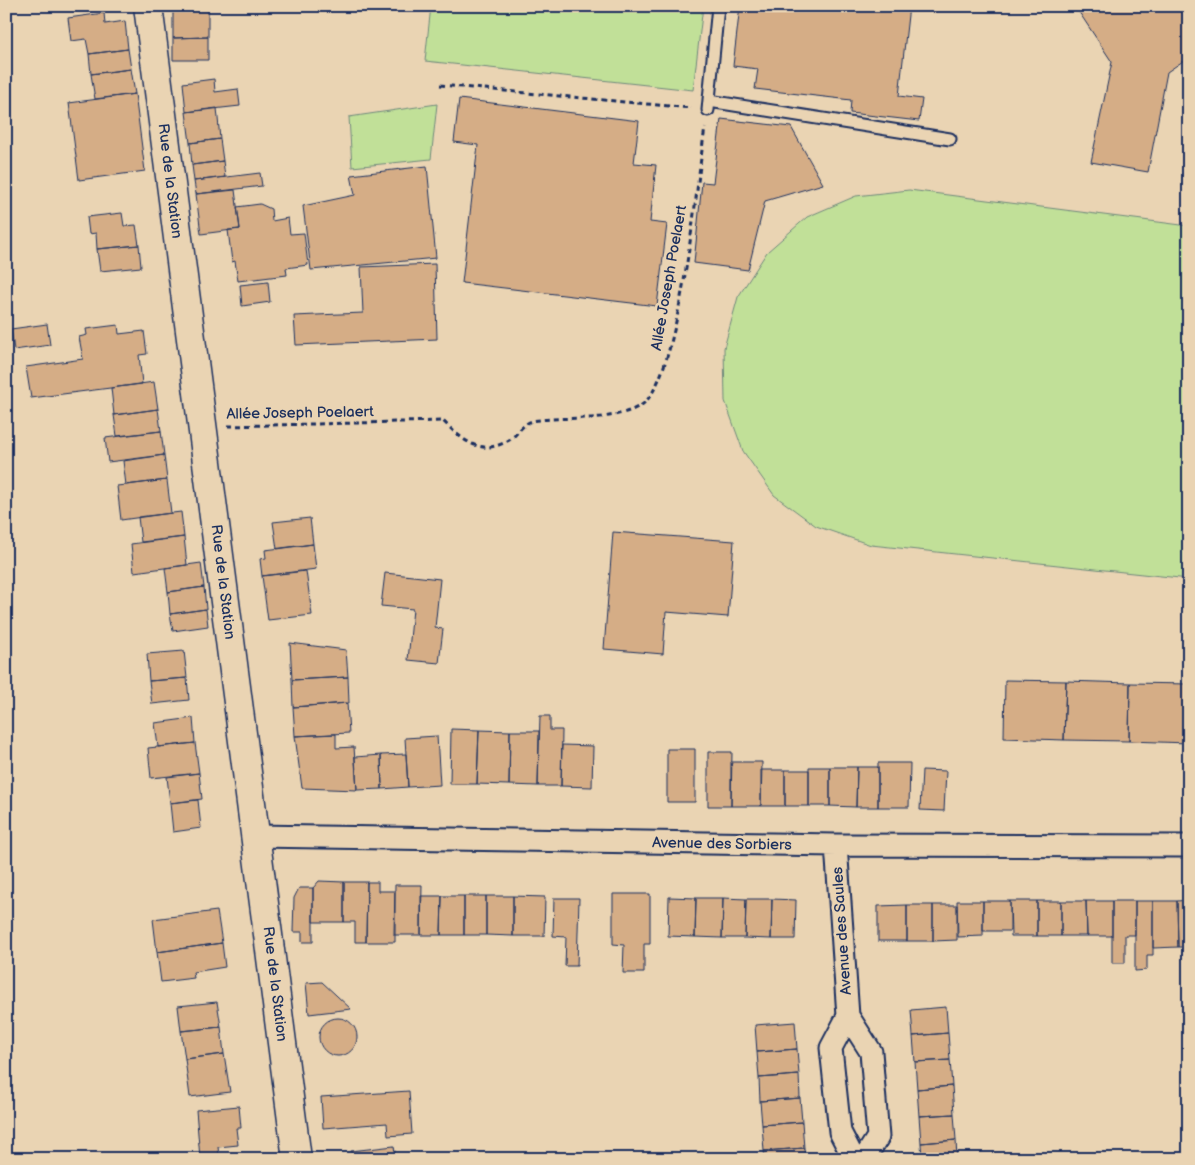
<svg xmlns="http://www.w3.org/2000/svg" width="1195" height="1165" font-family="'Balsamiq Sans',sans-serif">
  <rect width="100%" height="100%" fill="#ead4b3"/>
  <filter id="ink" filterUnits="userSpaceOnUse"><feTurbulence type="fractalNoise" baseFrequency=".02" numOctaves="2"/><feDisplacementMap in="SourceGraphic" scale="10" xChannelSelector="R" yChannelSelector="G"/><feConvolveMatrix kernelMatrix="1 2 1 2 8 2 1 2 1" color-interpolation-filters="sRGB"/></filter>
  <g filter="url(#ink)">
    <!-- green -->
    <path fill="#c1e098" stroke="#6e887b" d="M431,6H703L693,90L425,61Z
      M437,104L431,159L352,167L349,117Z
      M909,190L1189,226V579L871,545L816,526L774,495L743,451L725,401L724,348L738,297L767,252L807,217L856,196Z"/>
    <!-- building -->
    <path fill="#d5ad86" stroke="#1b2f5e" d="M740,6H909L899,96L922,99L919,121L850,113L851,100L755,89L758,69L733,66Z
      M1075,6H1189V57L1167,72L1148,172L1091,162L1112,62Z
      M173,8H208V37L173,38Z
      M104,13L105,24L125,21L128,49L89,54L86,39L71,41L68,18Z
      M208,37V60H173V38Z
      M128,49L131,69L91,74L89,54Z
      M131,69L135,94L95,99L91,74Z
      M214,79L215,92L238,89L240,106L186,112L183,83Z
      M135,94L145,171L79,180L69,103Z
      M459,99L639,121L634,163L656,165L650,222L667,224L657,306L462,283L478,145L454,142Z
      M217,108L220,139L190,143L186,112Z
      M721,119L791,127L823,184L765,201L748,270L694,263L702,182L713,183Z
      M220,139L223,161L192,165L190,143Z
      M223,161L225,177L194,181L192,165Z
      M427,166L436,258L311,270L303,206L355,195L351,175Z
      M260,173L262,186L196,194L194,181Z
      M235,190L240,229L201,234L196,194Z
      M260,204L271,209L272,221L288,218L290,234L304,233L308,265L286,268L287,275L238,281L235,261L232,262L228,230L240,229L237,207Z
      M122,213L124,226L136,225L139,245L97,249L96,233L89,234L87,217Z
      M139,245L141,267L100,271L97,249Z
      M435,264L437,339L296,345L294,316L363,313L361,267Z
      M268,282L270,302L242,306L240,285Z
      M47,324L50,345L14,350L11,329Z
      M118,325L119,334L144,331L147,354L139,355L142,384L31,398L26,367L83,359L79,337L87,335L86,329Z
      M154,382L158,409L114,415L111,388Z
      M158,409L161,431L117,436L114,415Z
      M161,431L164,455L108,462L105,438Z
      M164,455L167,480L126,485L123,461Z
      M167,480L171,513L121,520L117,486Z
      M181,512L184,537L141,542L138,517Z
      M310,518L313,544L277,549L273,522Z
      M613,532L734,541L728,617L666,612L663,654L604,649Z
      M184,537L187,565L134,572L131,544Z
      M313,544L316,569L262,576L260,559L266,558L265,550Z
      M201,563L204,587L168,592L165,568Z
      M306,571L312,615L268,620L262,576Z
      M385,573L440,579L435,628L443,629L439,663L408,660L413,609L381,606Z
      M204,587L206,609L170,614L168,592Z
      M206,609L208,626L173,631L170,614Z
      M290,643L346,650L348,677L292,680Z
      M184,651L187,678L149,681L147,654Z
      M348,677L349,703L293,707L292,680Z
      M187,678L189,700L152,704L149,681Z
      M1005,680L1066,681L1064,740L1004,738Z
      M1066,681L1130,683L1129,741L1064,740Z
      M1130,683L1189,684V743L1129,741Z
      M347,703L349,733L295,736L293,707Z
      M540,716H550V730H562L561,786H538Z
      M193,718L195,743L158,747L155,723Z
      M451,729L479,730L477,784H450Z
      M479,730L510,731L509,785L477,784Z
      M510,731H539L538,786L509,785Z
      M336,734V748L354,747L357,790L302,788L295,736Z
      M437,736L440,785L408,787L405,738Z
      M195,743L199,773L151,778L148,748Z
      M562,745L593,746L592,787L561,786Z
      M667,749H695V802H667Z
      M708,752H732L731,806H708Z
      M406,754L408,787L382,789L381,755Z
      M381,755L382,789L357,790L355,757Z
      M731,762H762L761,806H731Z
      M878,763H910L909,807H878Z
      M809,767H830V806H809Z
      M830,767H857L856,807L830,806Z
      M857,767H878V807H856Z
      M761,770H785V806H761Z
      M785,770H809V806H785Z
      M922,770L946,771L944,811L920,810Z
      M199,773L202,799L170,803L167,777Z
      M198,800L201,828L173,832L170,803Z
      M319,881L344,882V922H313V888Z
      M344,882H367L366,942H355V922H344Z
      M367,882H378V891H395V942H366Z
      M395,885H422L421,935H394Z
      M299,888H313V942H302V932H293L294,898Z
      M613,894H650V944H644V973H623L624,945L613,944Z
      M421,896H442L441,935H421Z
      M442,896H464V935H441Z
      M464,896H486V935H464Z
      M486,896H513V936L486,935Z
      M513,896L545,897L544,936H513Z
      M669,897L696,898L695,937L668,936Z
      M554,898H579L577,966H565L566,937L553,936Z
      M696,898H723L722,938L695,937Z
      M723,898L746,899L745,938H722Z
      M746,899H772L771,939L745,938Z
      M772,899L796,900L795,939H771Z
      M1189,900V947H1178L1177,901Z
      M957,901H983V936L958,937Z
      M983,901H1010V931H983Z
      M1010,901H1037V936H1011Z
      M1037,901H1061V936H1037Z
      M1061,901H1086L1087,936H1061Z
      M1086,901H1112V936H1087Z
      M1112,901H1135V935H1125V963H1112Z
      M1135,901H1153V955H1147V970L1135,971Z
      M1153,901H1177L1178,947L1153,948Z
      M907,905V941H878V906Z
      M907,905H933V941H907Z
      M933,905H957V940L933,941Z
      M217,911L222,943L157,952L153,919Z
      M222,943L225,967L193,972L194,978L161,982L157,952Z
      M322,982L351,1009L309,1014L306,983Z
      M217,1002L221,1027L181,1031L178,1006Z
      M946,1007L948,1033L913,1036L911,1010Z
      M319 1037a19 19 0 1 1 38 0a19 19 0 1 1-38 0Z
      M795,1022L797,1049L757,1052L755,1025Z
      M221,1027L224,1054L185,1059L181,1031Z
      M948,1033L950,1060L915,1062L913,1036Z
      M797,1049L799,1075L759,1078L757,1052Z
      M224,1054L230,1092L190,1097L185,1059Z
      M950,1060L952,1086L917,1089L915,1062Z
      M799,1075L800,1098L760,1101L759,1078Z
      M952,1086L954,1114L919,1116L917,1089Z
      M409,1091L412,1134L388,1136L387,1123L323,1128L321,1097Z
      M800,1098L802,1122L762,1125L760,1101Z
      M239,1106L241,1128H236L238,1145L218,1147L219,1156L200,1158L196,1110Z
      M954,1114L956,1140L921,1143L919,1116Z
      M802,1122L804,1148L764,1151L762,1125Z
      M956,1140L957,1159H922L921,1143Z
      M394,1146L396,1159H407H352L351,1151Z
      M804,1148L805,1159H765L764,1151Z"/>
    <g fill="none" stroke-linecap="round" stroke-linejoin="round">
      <defs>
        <path id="lane" d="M709,101L950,139
          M708,110L718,6"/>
        <path id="street" d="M256,836L836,845L1189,846
          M836,845L848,1016L871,1052L878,1137L864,1159
          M848,1016L831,1048L840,1132L854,1159"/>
        <path id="secondary" d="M148,6L297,1159"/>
      </defs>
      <!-- lane casing -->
      <use href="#lane" stroke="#1b2f5e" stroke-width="15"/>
      <!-- street casing -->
      <use href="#street" stroke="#1b2f5e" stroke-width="25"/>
      <!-- secondary casing -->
      <use href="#secondary" stroke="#1b2f5e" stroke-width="31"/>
      <!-- path -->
      <path stroke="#1b2f5e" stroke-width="3" stroke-dasharray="5 4" stroke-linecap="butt" d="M440,85L691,108
        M228,426L443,421C464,442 483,458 512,438C518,433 524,423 532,421C568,415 607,424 640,406C680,384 697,178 705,128"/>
      <!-- lane -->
      <use href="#lane" stroke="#ead4b3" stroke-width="11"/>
      <!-- street -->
      <use href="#street" stroke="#ead4b3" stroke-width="21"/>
      <!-- secondary -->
      <use href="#secondary" stroke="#ead4b3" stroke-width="28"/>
    </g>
  </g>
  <g text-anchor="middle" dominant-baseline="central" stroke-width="5" stroke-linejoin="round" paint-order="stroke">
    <!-- street labels -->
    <g font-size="15" fill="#1b2f5e" stroke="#ead4b3">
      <text transform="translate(170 181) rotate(83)">Rue de la Station</text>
      <text transform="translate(669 278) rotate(-80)">Allée Joseph Poelaert</text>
      <text transform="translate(300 413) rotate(-1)">Allée Joseph Poelaert</text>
      <text transform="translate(223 582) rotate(83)">Rue de la Station</text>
      <text transform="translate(722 844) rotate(1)">Avenue des Sorbiers</text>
      <text transform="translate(842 931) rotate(-94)">Avenue des Saules</text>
      <text transform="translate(275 984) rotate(83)">Rue de la Station</text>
    </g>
  </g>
  <!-- margin -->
  <rect width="1195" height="1165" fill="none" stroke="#ead4b3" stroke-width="25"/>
  <rect x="12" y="12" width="1170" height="1140" fill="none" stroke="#1b2f5e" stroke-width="2" filter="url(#ink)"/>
</svg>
